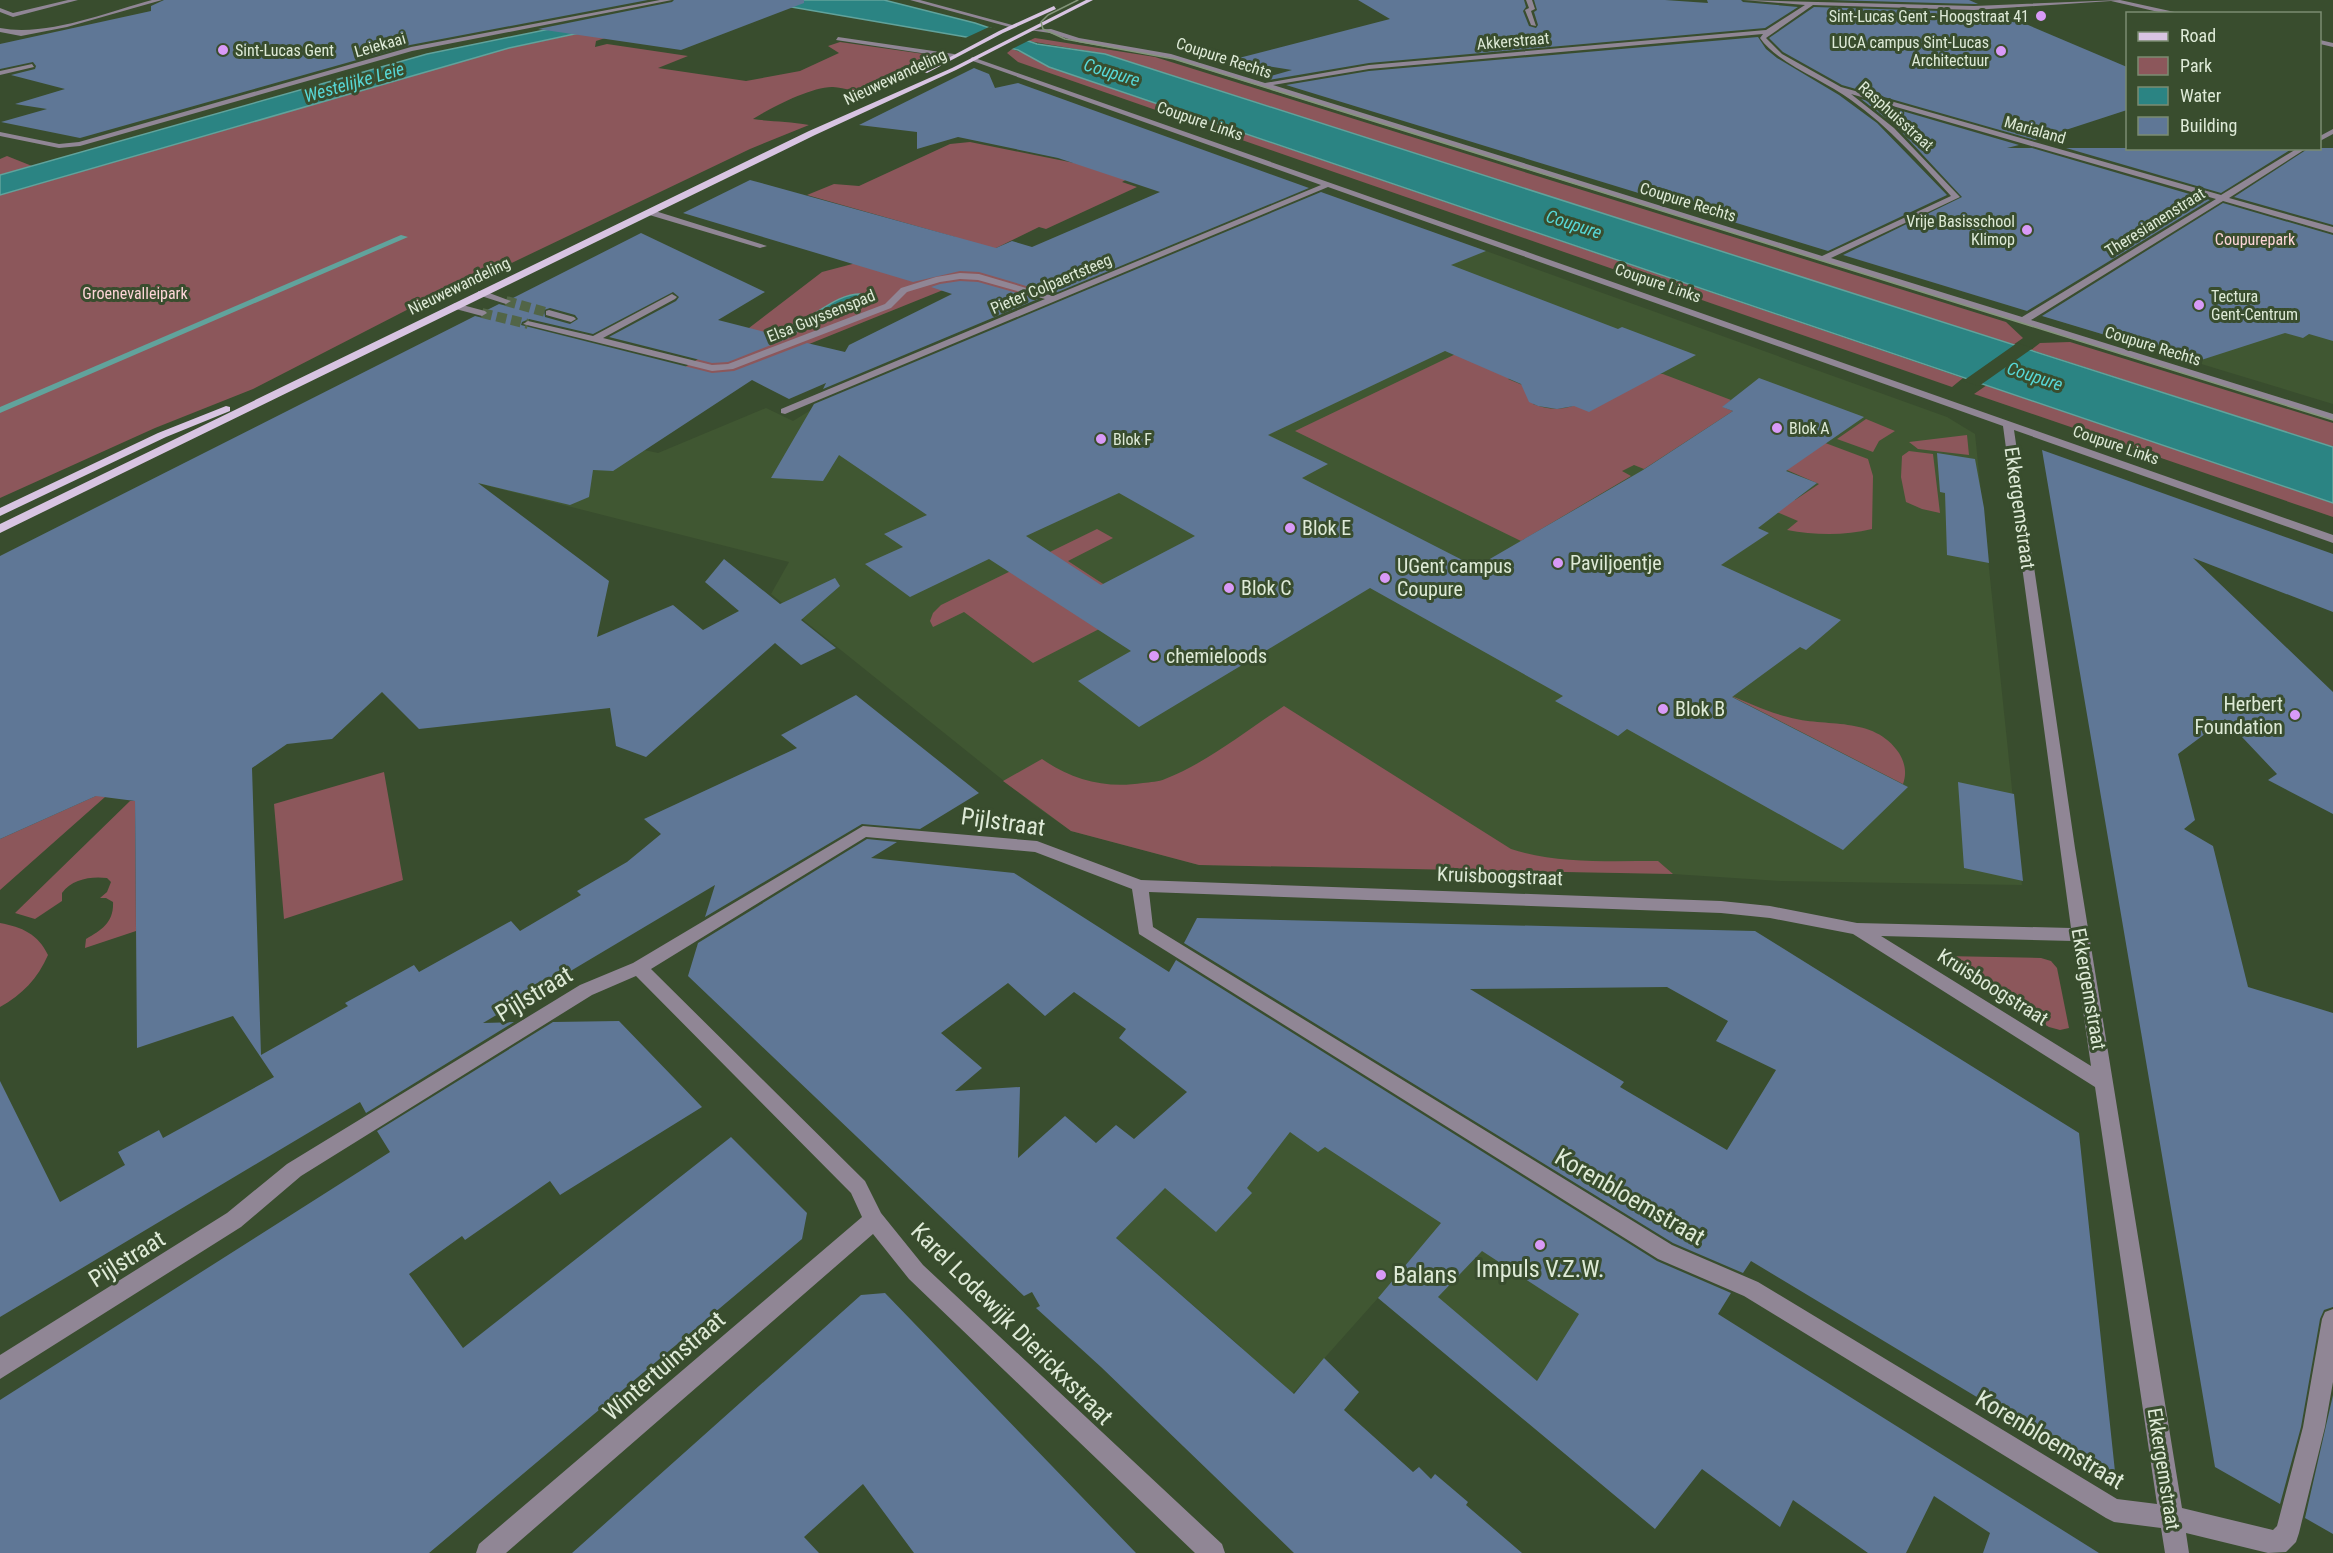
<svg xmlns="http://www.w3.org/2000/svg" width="2333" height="1553" font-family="'Roboto Condensed',sans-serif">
  <rect width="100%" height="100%" fill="#394d2e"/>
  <!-- built -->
  <path fill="#405732" d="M2235,207L2333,235V404L2046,317Z
    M1475,247L1947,417L1975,434L2022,885L1780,881L1673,874L1199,865L1071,831L1034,805L771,594L789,562L314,442L443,406L658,453L766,408L793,421L811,410Z
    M1309,1059L1618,1252L1667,1413L1618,1498L1378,1298L1279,1409L1164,1427L1241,1347L1116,1238L1164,1188Z"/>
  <!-- green -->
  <path fill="#8c575b" d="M651,18L636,28L596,41L595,47L607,44L688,56L658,68L746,81L800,71L839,53L828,46L840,42L938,56C925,65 885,92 870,93C858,93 845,88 833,87C813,86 770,108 753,119C772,122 789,121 809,125L750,149L453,291L432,297L253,389L155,428L0,498V195L509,48Z
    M1035,38L1155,57L2006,322L2023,338L2013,345L1105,54L1028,41Z
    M1012,49L1033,57L1049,67L1963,378L1952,387L1018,62L1007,53Z
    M970,142L1134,175L1122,182L1137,187L1046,229L1039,227L992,250L1045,291L1021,301L958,284L722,379L685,367L749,328L822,272L955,237L807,195L834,184L859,186L950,144Z
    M7,156L32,166L0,175V159Z
    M1510,328L1566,350L1508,379L1532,389L1533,404C1543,408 1554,410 1565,408C1592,402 1629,384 1656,374H1663L1731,400L1723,407L1733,411L1644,469L1634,465L1622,471L1631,476L1521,541L1295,431Z
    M2070,342L2333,423V447L2031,350L2040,343Z
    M1987,385L2333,503V517L1974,394Z
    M1866,419L1895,431L1879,441L1873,452L1837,439Z
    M1967,435L1969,455L1918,449L1909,442Z
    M1820,441L1868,459L1873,476L1872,529C1844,536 1814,535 1787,530L1798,521L1746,499L1764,488L1795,500L1819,484L1780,467Z
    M1909,451L1933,454L1940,513L1922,509L1906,502L1901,477L1902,456Z
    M1097,529L1113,538L1068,561L1140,608L1033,663L964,612L933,627L930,621L933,613L941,605Z
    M1727,694C1747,702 1767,712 1788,717C1825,728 1874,715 1899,753C1905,763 1907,773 1903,784Z
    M1284,706L1511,849C1557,864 1610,861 1658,861L1673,874L1199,865L1071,831L1003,781L1042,759C1072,780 1106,789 1143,783C1150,782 1159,782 1165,779C1208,762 1246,731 1284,706Z
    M384,772L403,880L284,919L274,804Z
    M98,795L105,797L0,890V839Z
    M130,801H135L136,931L85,948L86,939C102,930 114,922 113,902L106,898H100L107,892L111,882L107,878C91,876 72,879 62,893V901L35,919L15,913Z
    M0,923C22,927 38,934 48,955C38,978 22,995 0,1007Z
    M1944,956L2041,958L2051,961L2057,968L2069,1028L2060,1030L2049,1027L1944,965L1941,957Z"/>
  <!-- water -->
  <path fill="#2b8483" stroke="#61a39c" stroke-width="1.5" d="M692,0H884L975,23L1037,44L1105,54L2333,447V503L1049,67L1018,50L966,37L774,4L724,2L509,48L0,195V175L427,54Z
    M862,294L786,338L768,337C779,331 791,327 802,321C821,311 840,293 862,294Z"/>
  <!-- pier -->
  <path fill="#394d2e" d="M989,27L1011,32L1032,39L1008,51L961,40Z
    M2017,343L2033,348L1979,386L1963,381Z"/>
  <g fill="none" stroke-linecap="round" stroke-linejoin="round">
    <!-- stream -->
    <path fill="#61a39c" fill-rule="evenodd" d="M401,235L408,237L0,413V407Z"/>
  </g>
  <!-- building -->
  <path fill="#5f7796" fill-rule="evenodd" d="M164,0H648L410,45L80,138L1,122L47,109L15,104L65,89L11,75L35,69L36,66L33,62L0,69V44L151,11V6Z
    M674,0H804V3L681,50L538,29L672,2Z
    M1358,0H1524L1526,7L1523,11L1529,26L1536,28L1538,25L1534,12L1537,10L1534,0H1665L1708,3L1707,0H1741L1743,2L1798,7L1765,28L1369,63L1269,80L1264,78L1292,70L1231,60L1390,19Z
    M1830,0H1969L1978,4H1974Z
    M1814,7L1974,12L1995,11L2127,67V110L2035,140L1842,85L1783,52L1769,38Z
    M1758,37L1766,49L1777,58L1839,95L1877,123L1947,195L1828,251L1286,85L1369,71Z
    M974,68L989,74L995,88L1018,83L1309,188L1053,294L979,272L960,271L913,282L683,213L750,180L996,248L1012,241L1032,247L1160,192L1058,158L958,137L917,149V132L859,125Z
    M1861,99L2019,145L2007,148H2032L2210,200L2027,311L1843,255L1962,197L1896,126Z
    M2066,148H2293L2221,193Z
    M2309,148H2333V225L2234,197Z
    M1321,192L1486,251L1451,265L1618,329L1622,327L1696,355L1589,412L1574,406L1557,409L1538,406L1529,402L1521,384L1445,351L1268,435L1328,464L1302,478L1476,567L1643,470L1733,411L1722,407L1759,378L1864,417L1786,471L1817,483L1758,528L1769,533L1721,565L1841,620L1806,650L1800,647L1732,697L1908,787L1843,850L1627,729L1618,736L1555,701L1563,696L1370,588L1139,727L1078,681L1131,651L989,559L910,597L865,564L903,547L884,534L927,515L839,455L823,481L771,478L814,404ZM1119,493L1195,536L1101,585L1026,536Z
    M2223,203L2333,235V341L2309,334L2303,338L2285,333L2195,362L2042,316Z
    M641,233L765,292L718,320L789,338L728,362L712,363L609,337L676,301L679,297L673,292L593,334L529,319L522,322L521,325L712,373L734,371L807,343L845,352L849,345L952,294L931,287L940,284L960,281L978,282L1038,299L823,389L826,383L789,399L752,380L613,471L593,470L589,497L570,505L478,483L609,581L597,637L673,605L703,630L739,611L705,582L724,559L780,604L835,578L840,586L801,620L836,648L801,665L775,643L646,757L616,746L610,708L419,729L382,692L332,739L287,744L252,768L261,1055L348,1006L345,1003L414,965L419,972L511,921L520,931L581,895L577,891L627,862L661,834L644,819L797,748L781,735L856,695L979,793L920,829L862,824L705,917L715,885L483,1023L514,1022L366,1113L360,1102L0,1317V1081L60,1202L125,1165L118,1152L159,1130L163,1138L274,1077L233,1016L137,1048L135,801L96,796L0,839V556L475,316L483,318L489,313L487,310L499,304L507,306L513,302L511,299ZM550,308L575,315L578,319L570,324L545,317L544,310Z
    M2042,450L2333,554V612L2193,558L2333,692V814L2268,780L2277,774L2225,719L2178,754L2195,820L2184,829L2213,846L2248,987L2333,1013V1307L2324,1310L2320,1319L2301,1427L2280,1504L2215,1467Z
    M1937,453L1975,459L1984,508L1989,563L1947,555L1945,493L1940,492Z
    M1958,782L2014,794L2023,881L1964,868Z
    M867,839L897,842L871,858L1014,873L1169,972L1176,960L1657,1261L1731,1293L1718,1314L2099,1553H1983L1990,1533L1934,1496L1906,1553H1868L1793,1500L1780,1527L1702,1469L1655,1529L1378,1298L1441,1223L1325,1147L1318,1152L1290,1132L1247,1188L1252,1193L1216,1232L1165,1188L1116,1238L1294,1394L1324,1358L1359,1392L1344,1410L1413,1472L1419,1467L1431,1479L1435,1474L1468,1502L1466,1505L1522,1553H1294L1101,1367L1036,1308L1040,1306L1032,1292L1024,1296L688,976L698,943ZM1008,983L1045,1016L1074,992L1126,1029L1119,1038L1187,1092L1134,1139L1116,1125L1096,1143L1065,1116L1018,1158L1020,1087L955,1091L982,1068L941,1033ZM1482,1251L1579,1314L1537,1381L1438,1297Z
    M1197,918L1755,931L2079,1133L2116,1481L1751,1261L1743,1273L1673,1243L1184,943ZM1667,987L1728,1021L1716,1041L1776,1070L1727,1150L1620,1087L1624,1082L1470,989Z
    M619,1021L702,1107L560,1195L550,1181L465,1240L462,1236L409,1274L463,1348L731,1137L807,1213L802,1239L429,1553H0V1400L390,1152L377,1131L553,1022Z
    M885,1293L1136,1553H914L863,1484L804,1537L819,1553H572L861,1295Z
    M2333,1395V1534L2305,1518Z"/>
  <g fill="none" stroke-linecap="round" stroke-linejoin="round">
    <!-- minor-tunnel -->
    <path stroke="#526547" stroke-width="10" stroke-dasharray="10 5" stroke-linecap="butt" d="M506,301L549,313
      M482,313L528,324"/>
    <!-- minor -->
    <path fill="#908695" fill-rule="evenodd" d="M68,0H78L13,17L0,12V8L13,13Z
      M152,0H162L67,27L21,36L0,32V28C47,37 107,12 152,0Z
      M660,0H672L412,51L80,146L59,148L0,136V132L59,144L79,142L411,47Z
      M910,0H920L1016,26L1013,28Z
      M1526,0H1532L1535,9L1531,11L1536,26L1531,25L1525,10L1529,8Z
      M1743,0L1974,6L2120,0L2179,13L2167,14L2111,1L1974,10L1813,5L1766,38L1782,54L1841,87L2221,195L2298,148H2307L2229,198L2333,227V233L2223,201L2031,320L2333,414V420L1170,58L1078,42L1050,33L1029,30L1051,29L1079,38L1171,54L1265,83L1369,65L1766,30L1805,5ZM1763,34L1760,38C1778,64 1824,80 1851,100C1889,127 1920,162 1951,196L1822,256L1273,85L1369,69ZM1851,94L2216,199L2022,317L1831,258L1960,197L1894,128Z
      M838,37L954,54L957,56L954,58L836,40Z
      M2320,40L2333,43V47L2320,44Z
      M972,57L2333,535V543L2014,430L2075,848L2182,1508L2273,1530L2277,1526L2303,1427L2322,1319L2325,1312L2333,1309V1382L2325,1427L2299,1533L2296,1542L2286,1552L2268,1553L2186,1533L2189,1553H2165L2161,1528L2114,1522L2106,1518L1744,1296L1658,1259L1139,934L1132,889L1035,852L866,837L651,969L865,1181L881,1213L923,1265L1222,1544L1225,1553H1195L909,1279L873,1234L506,1553H476L479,1544L862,1217L851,1193L636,976L592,995L301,1176L241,1227L0,1379V1355L227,1213L287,1164L580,985L633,963L863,826L1037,841L1141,880L1721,901L1770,906L1857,923L2071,928L2003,426L1328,187L785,414L781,413V409L1045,299L978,280L960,279L940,282L907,292L891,308L733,369L712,371L523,324L528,321L593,336L672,294L677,297L675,299L603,338L712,365L728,364L885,304L901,288L936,277L960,273L979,274L1053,296L1321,185L970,60ZM1149,892L1721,913L1770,918L1853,934L2095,1087L2157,1504L2117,1499L1758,1282L1672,1245L1153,927ZM1881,936L2073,941L2091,1066Z
      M32,64L34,67L0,75V71Z
      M2333,129V134L2320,141V136Z
      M646,210H652L767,246L760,248L646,214Z
      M478,291H484L511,301L506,304L478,295Z
      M455,303L485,311L487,313L482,316L452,308L450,306Z
      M549,310L574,317L576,319L571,322L546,315V311Z"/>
    <!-- major -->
    <path fill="#d8c4e2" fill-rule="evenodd" d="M1086,0H1093L956,70L815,135L0,533V524L809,131L952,68Z
      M1054,6L1056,9L1003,33L927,73L922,72L999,31Z
      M226,406L230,407V411L166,437L0,516V508L158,433Z"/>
    <!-- tram -->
    <path stroke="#84957b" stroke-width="1.5" d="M1078,0L1048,15L1041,22L1043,29L1065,39L1174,59L2333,420"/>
  </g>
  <!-- markers -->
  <g fill="#d99af7" stroke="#394d2e" stroke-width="2">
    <circle cx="2041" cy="16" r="6"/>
    <circle cx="223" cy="50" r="6"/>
    <circle cx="2001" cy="51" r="6"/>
    <circle cx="2027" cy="230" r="6"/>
    <circle cx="2199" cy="305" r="6"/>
    <circle cx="1777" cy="428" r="6"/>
    <circle cx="1101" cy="439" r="6"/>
    <circle cx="1290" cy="528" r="6"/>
    <circle cx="1558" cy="563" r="6"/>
    <circle cx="1385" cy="578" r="6"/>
    <circle cx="1229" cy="588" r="6"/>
    <circle cx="1154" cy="656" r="6"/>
    <circle cx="1663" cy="709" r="6"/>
    <circle cx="2295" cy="715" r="6"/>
    <circle cx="1540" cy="1245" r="6"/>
    <circle cx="1381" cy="1275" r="6"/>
  </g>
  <g text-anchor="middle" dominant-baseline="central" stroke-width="6" stroke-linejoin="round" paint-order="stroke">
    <!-- far-poi labels -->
    <g font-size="16" fill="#deead7" stroke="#394d2e" text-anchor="start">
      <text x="2029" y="16" text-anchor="end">Sint-Lucas Gent - Hoogstraat 41</text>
      <text x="1989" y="42" text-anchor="end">LUCA campus Sint-Lucas<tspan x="1989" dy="18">Architectuur</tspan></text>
      <text x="235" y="50">Sint-Lucas Gent</text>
      <text x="2015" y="221" text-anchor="end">Vrije Basisschool<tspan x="2015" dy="18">Klimop</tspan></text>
      <text x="2211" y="296">Tectura<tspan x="2211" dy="18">Gent-Centrum</tspan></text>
      <text x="1789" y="428">Blok A</text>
      <text x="1113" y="439">Blok F</text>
    </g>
    <!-- far-street labels -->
    <g font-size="16" fill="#deead7" stroke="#394d2e">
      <text transform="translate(1513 41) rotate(-5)">Akkerstraat</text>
      <text transform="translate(380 45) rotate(-16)">Leiekaai</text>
      <text transform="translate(1224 58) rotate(18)">Coupure Rechts</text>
      <text transform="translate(895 77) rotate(-25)">Nieuwewandeling</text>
      <text transform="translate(1896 116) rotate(42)">Rasphuisstraat</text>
      <text transform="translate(1200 121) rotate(19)">Coupure Links</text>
      <text transform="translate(2035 130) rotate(16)">Marialand</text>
      <text transform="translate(1688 202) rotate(17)">Coupure Rechts</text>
      <text transform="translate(2155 222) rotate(-32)">Theresianenstraat</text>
      <text transform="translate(1658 283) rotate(19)">Coupure Links</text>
      <text transform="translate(1051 284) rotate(-23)">Pieter Colpaertsteeg</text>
      <text transform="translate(459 286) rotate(-26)">Nieuwewandeling</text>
      <text transform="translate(821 316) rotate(-22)">Elsa Guyssenspad</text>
      <text transform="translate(2153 346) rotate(17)">Coupure Rechts</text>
      <text transform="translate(2116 445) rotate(19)">Coupure Links</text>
    </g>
    <!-- far-park labels -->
    <g font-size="16" fill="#fdd5d7" stroke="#394d2e">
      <text x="2255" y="239">Coupurepark</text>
      <text x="135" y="293">Groenevalleipark</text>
    </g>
    <!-- far-water labels -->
    <g font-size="18" font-style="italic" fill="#57d7d6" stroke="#394d2e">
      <text transform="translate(1112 72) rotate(17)">Coupure</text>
      <text transform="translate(354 82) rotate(-16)">Westelijke Leie</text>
      <text transform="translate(1574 224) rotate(18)">Coupure</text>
      <text transform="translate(2035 376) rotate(18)">Coupure</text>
    </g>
    <!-- street labels -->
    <g font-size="20" fill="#deead7" stroke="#394d2e">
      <text transform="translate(2020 508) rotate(82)">Ekkergemstraat</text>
      <text transform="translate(1500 876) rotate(2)">Kruisboogstraat</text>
      <text transform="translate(1993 987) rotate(32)">Kruisboogstraat</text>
      <text transform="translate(2089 989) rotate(80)">Ekkergemstraat</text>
      <text transform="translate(2164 1469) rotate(81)">Ekkergemstraat</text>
    </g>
    <!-- poi labels -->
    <g font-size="20" fill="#deead7" stroke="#394d2e" text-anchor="start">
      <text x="1302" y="528">Blok E</text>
      <text x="1570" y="563">Paviljoentje</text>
      <text x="1397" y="566">UGent campus<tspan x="1397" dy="23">Coupure</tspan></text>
      <text x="1241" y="588">Blok C</text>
      <text x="1166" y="656">chemieloods</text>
      <text x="2283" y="704" text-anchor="end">Herbert<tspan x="2283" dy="23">Foundation</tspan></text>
      <text x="1675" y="709">Blok B</text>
    </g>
    <!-- near-street labels -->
    <g font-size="24" fill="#deead7" stroke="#394d2e">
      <text transform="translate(1003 822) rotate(8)">Pijlstraat</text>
      <text transform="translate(534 994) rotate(-31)">Pijlstraat</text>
      <text transform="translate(1630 1197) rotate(30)">Korenbloemstraat</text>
      <text transform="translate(127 1259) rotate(-32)">Pijlstraat</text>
      <text transform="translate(1012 1324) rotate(45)">Karel Lodewijk Dierickxstraat</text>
      <text transform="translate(664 1366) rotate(-41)">Wintertuinstraat</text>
      <text transform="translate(2050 1440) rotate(31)">Korenbloemstraat</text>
    </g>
    <!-- near-poi labels -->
    <g font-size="24" fill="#deead7" stroke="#394d2e">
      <text x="1540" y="1269">Impuls V.Z.W.</text>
      <text x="1393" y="1275" text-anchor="start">Balans</text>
    </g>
  </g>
  <!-- legend -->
  <rect x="2126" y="12" width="195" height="138" fill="#394d2e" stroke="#7b8c72" stroke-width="1.5"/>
  <rect x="2138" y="32" width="30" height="9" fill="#d8c4e2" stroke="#7b8c72" stroke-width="1.5"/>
  <text x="2180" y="42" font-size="18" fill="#deead7">Road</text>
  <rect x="2138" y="57" width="30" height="18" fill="#8c575b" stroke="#7b8c72" stroke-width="1.5"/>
  <text x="2180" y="72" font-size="18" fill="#deead7">Park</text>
  <rect x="2138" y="87" width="30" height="18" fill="#2b8483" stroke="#7b8c72" stroke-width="1.5"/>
  <text x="2180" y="102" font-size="18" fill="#deead7">Water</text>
  <rect x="2138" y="117" width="30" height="18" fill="#5f7796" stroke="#7b8c72" stroke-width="1.5"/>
  <text x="2180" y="132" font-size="18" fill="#deead7">Building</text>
</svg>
